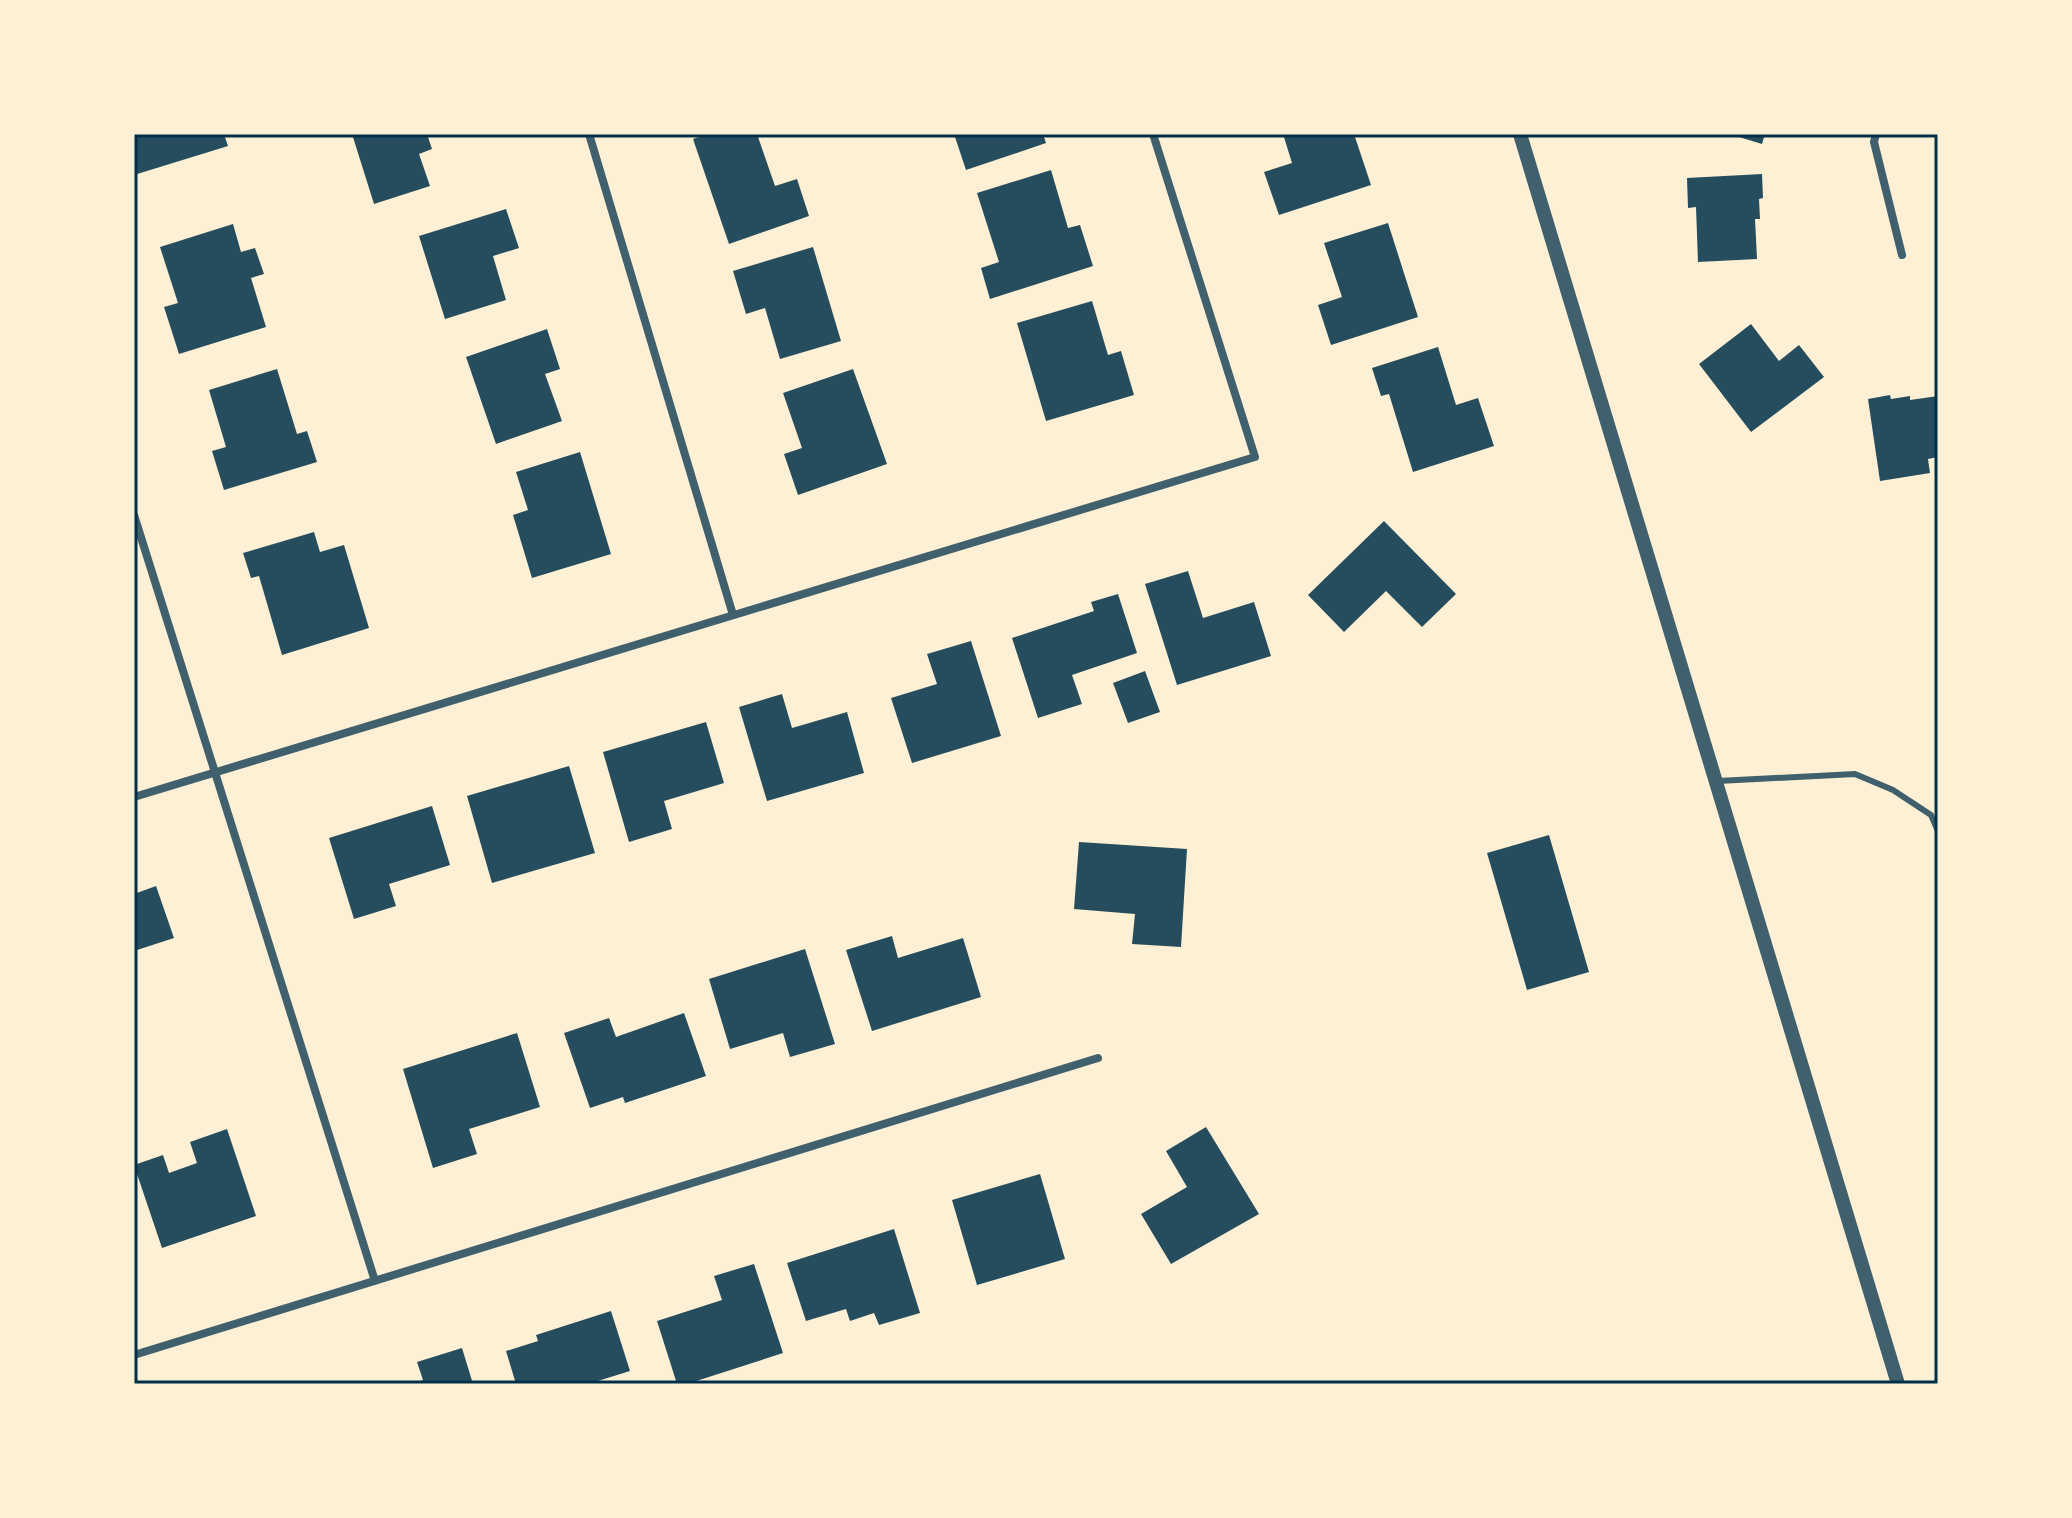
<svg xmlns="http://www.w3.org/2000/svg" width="2072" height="1518" font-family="'Work Sans',sans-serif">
  <rect width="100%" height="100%" fill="#fdf0d5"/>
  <!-- building -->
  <path fill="#264d5e" d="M134,134H224L228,146L134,175Z
    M352,134H427L432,149L419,154L430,186L374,204Z
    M708,134H757L775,186L797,179L809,216L729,244L693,139Z
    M954,134H1043L1046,143L966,170Z
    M1283,134H1354L1371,185L1279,215L1264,172L1292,163Z
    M1729,134H1765L1762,144Z
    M1051,170L1068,228L1080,225L1093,266L990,299L981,268L999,262L977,193Z
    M1762,174L1763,198L1759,199L1760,219H1755L1757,259L1698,262L1696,207L1688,208L1687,178Z
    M506,209L519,248L493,256L506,300L445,319L419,236Z
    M1388,223L1418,317L1331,345L1318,305L1342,297L1324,243Z
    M233,224L241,252L255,248L264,274L251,278L266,327L179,354L164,307L178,303L160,247Z
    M813,247L841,341L780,359L765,308L746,314L733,271Z
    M1092,301L1108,355L1121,351L1134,395L1046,421L1017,323Z
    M1751,324L1779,361L1799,345L1824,377L1751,432L1699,364Z
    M547,329L560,369L545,374L562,421L496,444L466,357Z
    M1438,347L1456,405L1478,398L1494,446L1413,472L1389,394L1381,396L1372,368Z
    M277,369L297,434L307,431L317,462L224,490L212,451L226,447L209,390Z
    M853,369L887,464L798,495L784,454L802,448L783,393Z
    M1890,395L1891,399L1910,396V400L1938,396V457L1928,459L1930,473L1880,481L1868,399Z
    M580,452L611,554L532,578L513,515L528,510L516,472Z
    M1384,521L1456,594L1422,627L1386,591L1344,632L1308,595Z
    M314,532L320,552L344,545L369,628L282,655L259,576L251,578L243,553Z
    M1188,571L1203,618L1254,602L1271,656L1177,685L1145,584Z
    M1118,594L1137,653L1072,675L1082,704L1038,718L1012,638L1094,611L1091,602Z
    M971,641L1001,736L912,763L891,698L937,684L927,654Z
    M1145,671L1160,712L1128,723L1113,683Z
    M782,694L792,728L847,712L864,773L767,801L739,707Z
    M706,722L724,783L664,801L672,829L629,842L603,752Z
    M569,766L595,853L492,883L467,796Z
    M432,806L450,865L389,884L396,906L354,919L329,838Z
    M1549,835L1589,972L1527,990L1487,853Z
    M1079,842L1187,849L1181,947L1132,944L1135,914L1074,909Z
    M156,886L174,938L134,951V894Z
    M892,936L898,958L963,938L981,997L872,1031L846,950Z
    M805,949L835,1044L790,1057L783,1033L730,1049L709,979Z
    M684,1013L706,1076L625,1103L623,1097L590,1108L564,1033L609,1018L616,1037Z
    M517,1033L540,1107L469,1129L477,1154L433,1168L403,1069Z
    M1206,1127L1259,1214L1171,1264L1141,1214L1187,1187L1166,1151Z
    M227,1129L256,1216L162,1248L134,1165L163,1155L169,1173L197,1163L190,1142Z
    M1040,1174L1065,1259L977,1285L952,1200Z
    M894,1229L920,1313L879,1325L874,1313L850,1321L846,1309L806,1321L787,1263Z
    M754,1264L783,1353L687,1384H677L657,1321L722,1300L714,1276Z
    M611,1311L630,1371L588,1384H516L506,1351L538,1341L536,1335Z
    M462,1348L473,1384H412L423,1380L417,1362Z"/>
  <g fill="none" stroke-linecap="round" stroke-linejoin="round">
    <!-- service -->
    <path stroke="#3f606c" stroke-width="6" d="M1718,781L1855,774L1893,790L1931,815L1938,831"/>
    <!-- minor -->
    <path stroke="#3f606c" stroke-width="8" d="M589,134L733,615
      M1876,134L1874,142L1902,255
      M134,515L375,1281
      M134,797L1255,457L1153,134
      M134,1355L1098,1058"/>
    <!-- tertiary -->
    <path stroke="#3f606c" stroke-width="14" d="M1520,134L1898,1384"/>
  </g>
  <!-- border -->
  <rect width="2072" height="1518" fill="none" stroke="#fdf0d5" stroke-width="272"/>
  <rect x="136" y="136" width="1800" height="1246" fill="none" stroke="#003049" stroke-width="3"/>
</svg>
